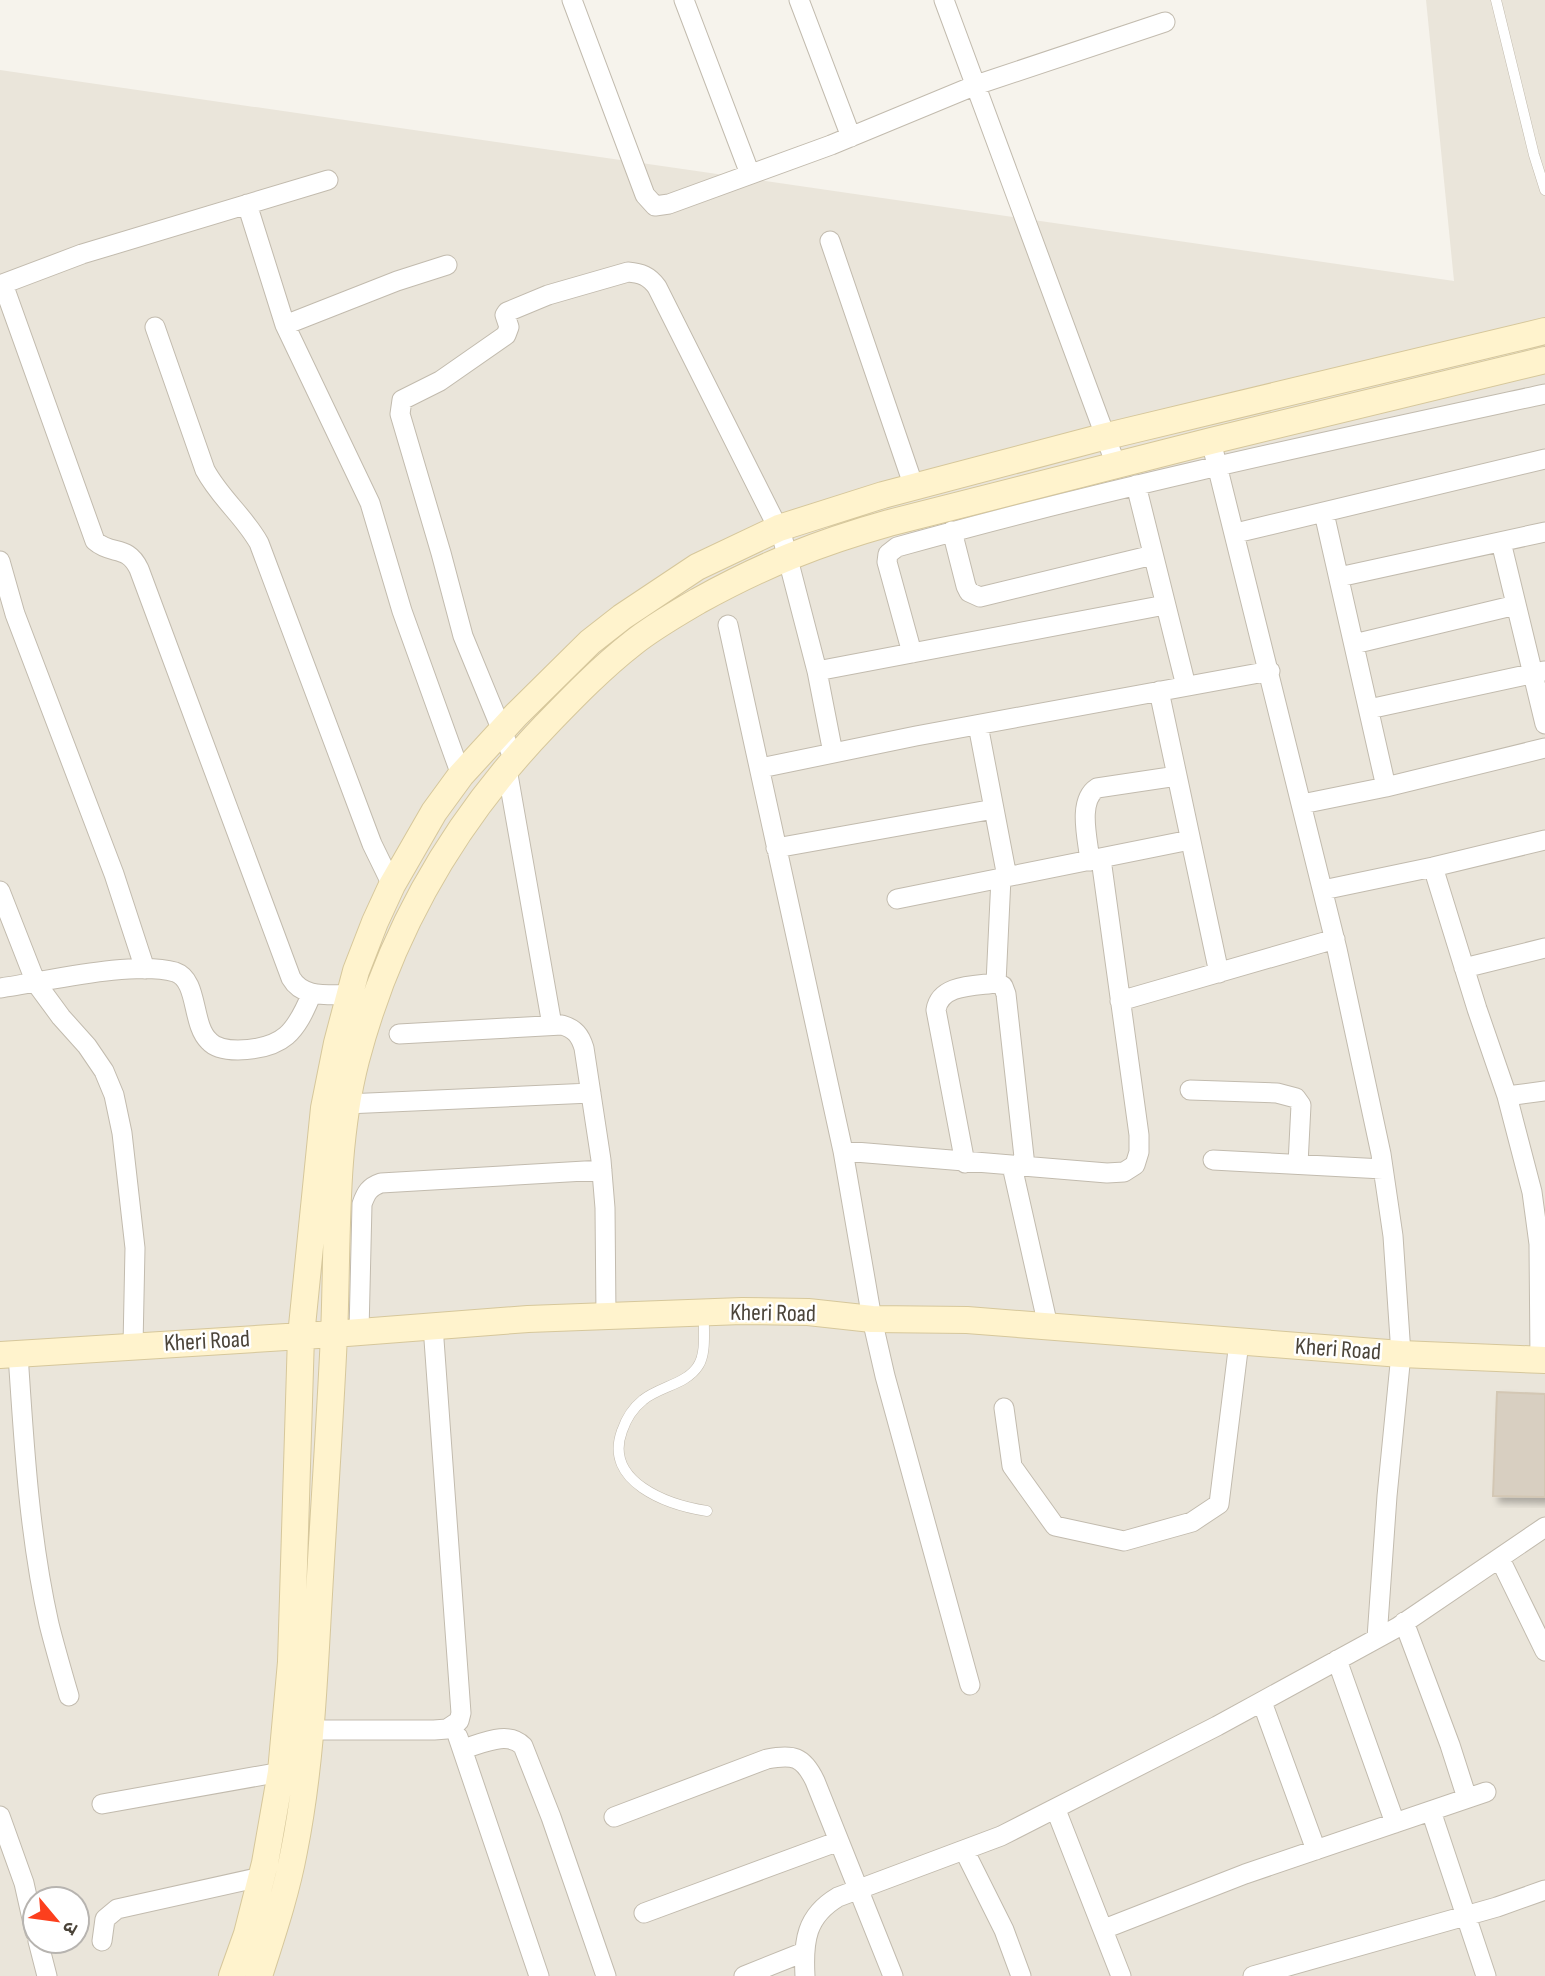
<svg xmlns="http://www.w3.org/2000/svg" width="1545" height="1976" font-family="'Sofia Sans Condensed','Noto Sans Devanagari',sans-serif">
  <defs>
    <filter id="shadow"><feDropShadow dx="6" dy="6" stdDeviation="3.5" flood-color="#0004"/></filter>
  </defs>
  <rect width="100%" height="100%" fill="#f6f3ec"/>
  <!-- residential -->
  <path fill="#eae5da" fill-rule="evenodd" d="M1426,0H1545V1976H0V70L1454,281ZM35,1899H77V1941H35Z"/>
  <!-- building -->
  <path fill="#d8cfc1" stroke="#d3c7b4" stroke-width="2" filter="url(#shadow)" d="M1497,1392L1545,1394V1497L1493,1496Z"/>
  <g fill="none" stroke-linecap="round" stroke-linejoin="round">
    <defs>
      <path id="lane" d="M1496,0L1534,155L1545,190
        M704,1313C703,1328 707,1353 698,1366C687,1384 658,1387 643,1400C633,1408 626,1419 622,1431C603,1482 668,1505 707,1511"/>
      <path id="street" d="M572,0L645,195L655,206L669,204L831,145L976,85L1165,22
        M684,0L750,174
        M799,0L851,137
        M944,0L1116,465
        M247,204L285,325L370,503L402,611L461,775
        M830,241L914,487
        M3,284L95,541C112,556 127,544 139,569L291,978C303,999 329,994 350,995
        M0,285L82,254L328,180
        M285,325L397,281L447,265
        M155,327L205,470C220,498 244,516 259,543L372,844L392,885
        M1211,441L1337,949L1381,1154L1393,1236L1401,1354L1387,1496L1377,1638
        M1136,485L1186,686
        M1324,513L1386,787
        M952,531L966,586L969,592L980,597L1153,555
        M1236,533L1545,459
        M1501,542L1545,724
        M0,561L15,614L114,874L145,969
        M1339,577L1545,532
        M728,625L843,1151L872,1319L885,1376L970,1685
        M1354,644L1516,605
        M912,653L887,562L888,554L897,547C1111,487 1328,441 1545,394
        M817,671L1165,605
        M1159,691L1219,973
        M1369,709L1544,671
        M978,725L1007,877
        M514,760L463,636L441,553L400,414L402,400L440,381L506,335L509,327L505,315L507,312L548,295L628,272C641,273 649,276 657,287L782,536L817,671L833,753
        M761,768L916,736L1270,671
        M507,769L552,1025
        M1302,804L1386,787L1545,748
        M776,848L994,809
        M1090,861C1088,840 1077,801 1097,788L1177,776
        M1433,867L1477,1009L1507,1096L1532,1192L1539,1244L1540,1359
        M1323,890L1433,867L1545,840
        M0,891L36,983L61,1017L87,1046L104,1071L114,1095L122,1133L135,1248L133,1346
        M897,899L1190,840
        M1464,968L1545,948
        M996,983L1001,878
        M0,988C45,982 133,960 175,972C199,980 191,1024 209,1041C216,1049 228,1050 238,1050C284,1049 296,1032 312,993
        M1120,1001L1335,939
        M399,1034L562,1025C575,1029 580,1035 584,1048L601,1160L605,1208L606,1315
        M1190,1090L1277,1093L1296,1098L1301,1105L1298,1164
        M1507,1096L1545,1091
        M346,1104L591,1093
        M843,1151L1107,1173L1124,1172L1135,1165L1139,1152V1135L1101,859
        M1213,1160L1383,1169
        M965,1163L936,1010C940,984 975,986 996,983L1003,986L1006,994L1025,1166
        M1012,1166L1048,1326
        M359,1332L362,1204C366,1193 369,1187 381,1183L602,1170
        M18,1354C24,1444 29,1535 49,1624C55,1648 62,1672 69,1696
        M1004,1408L1012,1466L1055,1526L1124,1541L1192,1522L1219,1504L1239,1342
        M1500,1559L1545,1651
        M1404,1622L1450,1745L1467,1798
        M1337,1660L1395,1823
        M1262,1702L1316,1850
        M311,1730H434L447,1729L459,1721L461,1713L433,1326
        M458,1737L539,1976
        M463,1749C481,1744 508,1730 523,1746L551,1817L606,1976
        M102,1804L281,1772
        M1056,1810L1121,1976
        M1431,1811L1486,1976
        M0,1816L24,1883L35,1932
        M614,1817L767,1759C793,1754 803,1756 815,1781L893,1976
        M964,1850L1004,1930L1021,1976
        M644,1913L839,1841
        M1104,1929L1245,1874L1486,1792
        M38,1941L47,1976
        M102,1941L105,1919L117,1909L261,1877
        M744,1976L804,1952
        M805,1976C803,1941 806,1916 838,1897L1001,1836L1217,1726L1398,1627L1545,1527
        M1253,1976L1497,1907L1545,1890"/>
      <path id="secondary" d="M0,1355L334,1334L528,1319L742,1311L808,1312L872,1319L967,1320L1401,1354L1545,1360
        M232,1976L247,1934L265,1863L281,1772L291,1662L301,1336L324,1108L337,1043L356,971L375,922L392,885L434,812L461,775L516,715L590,642L622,617L697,567L779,528L883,495L1099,438L1545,331
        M259,1976C272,1935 286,1894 294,1851C311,1766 314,1680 319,1594C324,1507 330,1421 334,1335C338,1244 333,1149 356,1060C390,931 453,822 545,726C573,697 601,668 633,643C653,627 676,614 698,601C763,565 818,543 889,523L1211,441L1545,360"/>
    </defs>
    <!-- lane casing -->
    <use href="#lane" stroke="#c2bbae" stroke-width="11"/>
    <!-- street casing -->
    <use href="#street" stroke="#c2bbae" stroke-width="21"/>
    <!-- secondary casing -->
    <use href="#secondary" stroke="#d6c79b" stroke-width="28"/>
    <!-- lane -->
    <use href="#lane" stroke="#fff" stroke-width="10"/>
    <!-- street -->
    <use href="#street" stroke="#fff" stroke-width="19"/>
    <!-- secondary -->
    <use href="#secondary" stroke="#fff3cd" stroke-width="26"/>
  </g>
  <g text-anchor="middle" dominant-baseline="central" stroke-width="5" stroke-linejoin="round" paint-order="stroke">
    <!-- street labels -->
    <g font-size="24" fill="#4b4439" stroke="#fff">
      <text transform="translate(773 1313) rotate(1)">Kheri Road</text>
      <text transform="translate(207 1341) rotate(-3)">Kheri Road</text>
      <text transform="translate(1338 1349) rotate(4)">Kheri Road</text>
    </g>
  </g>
  <!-- north arrow -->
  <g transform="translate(56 1920) rotate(119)"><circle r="33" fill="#ffffff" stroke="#b7b4b0" stroke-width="2"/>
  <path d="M0-5L12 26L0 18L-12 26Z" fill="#fc3f1d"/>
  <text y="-10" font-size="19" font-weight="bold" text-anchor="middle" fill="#4b4439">उ</text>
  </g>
</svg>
